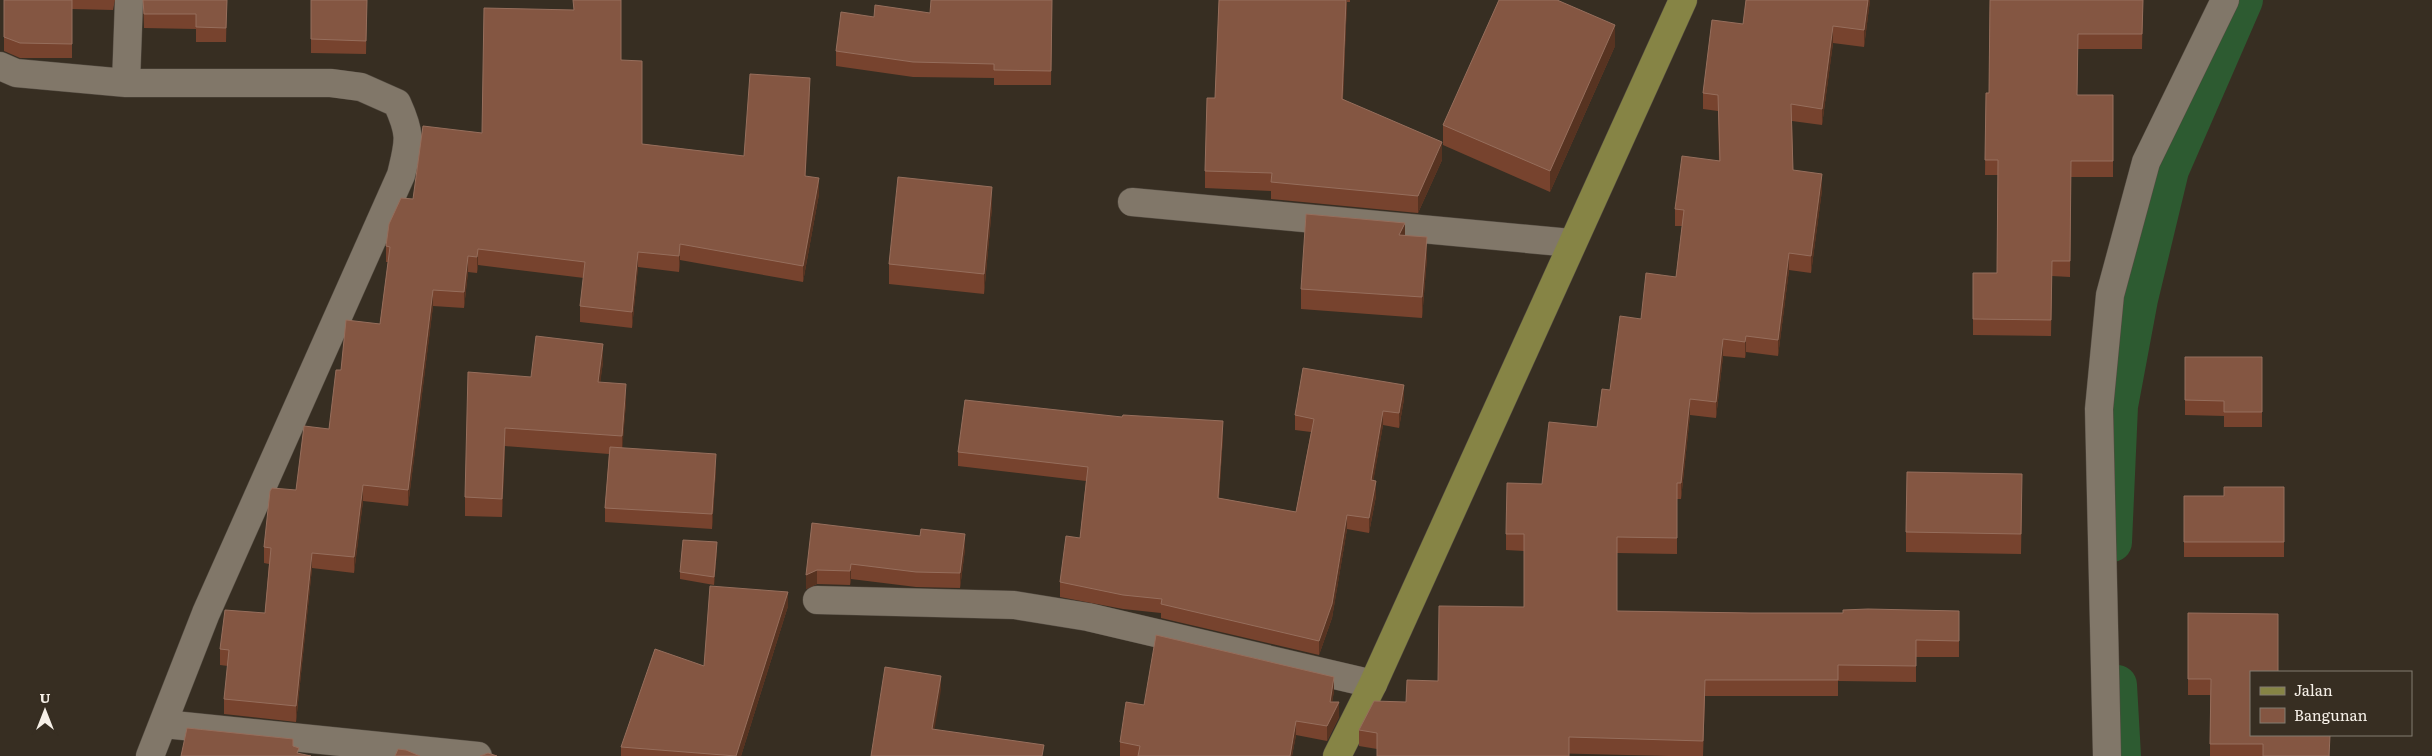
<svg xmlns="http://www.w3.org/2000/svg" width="2432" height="756" font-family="Literata,serif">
  <rect width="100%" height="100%" fill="#372e22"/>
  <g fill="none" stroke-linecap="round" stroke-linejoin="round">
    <!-- canal -->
    <path stroke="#2d5b31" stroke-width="40" d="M2112,542L2118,406L2138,299L2169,170L2243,0
      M2117,685L2121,756"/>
    <defs>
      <path id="minor" d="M0,66L16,73L126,83H331L361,87L397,103C412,136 409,141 401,175L206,613L150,756
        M126,83L129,0
        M1132,202L1571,243
        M817,600L1014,605L1088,617L1373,684
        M164,724L478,756
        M2107,756L2099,409L2110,295L2146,162L2225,0"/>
      <path id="major" d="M1337,756L1373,684L1683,0"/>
    </defs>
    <!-- minor casing -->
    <use href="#minor" stroke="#524a40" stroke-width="29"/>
    <!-- major casing -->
    <use href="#major" stroke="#524a40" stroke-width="29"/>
    <!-- minor -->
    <use href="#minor" stroke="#817769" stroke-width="28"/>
    <!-- major -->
    <use href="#major" stroke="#868445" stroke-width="28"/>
  </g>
  <!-- wall -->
  <path fill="#77432e" d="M4,0H115L113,10L72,9V58H20L4,51Z
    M143,0H227L226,42H196V29L144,28Z
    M311,0H367L366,54L311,53Z
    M1052,0L1051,85H994V78L913,77L836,66V51L874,17L930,13Z
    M1219,0H1350V2H1347L1343,99L1442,160L1418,213L1271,199V191L1205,188V171L1215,98Z
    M1746,0H1870L1864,47L1833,43L1822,125L1792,121L1793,170L1822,190L1811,273L1789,270L1778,356L1746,352L1745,358L1723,356L1716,418L1690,415L1681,499H1677V554L1617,553V611L1751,613H1843L1959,611V657H1916V682L1838,681V696H1705L1703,756H1668L1377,749L1359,746V730L1406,702L1438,681L1524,607V551L1506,550V534L1542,484L1597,427L1610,390L1641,319L1676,277L1682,226H1675V209L1719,161L1718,111L1703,109V93L1743,24Z
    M1990,0H2143L2142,49H2078L2077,95H2113V177H2071L2070,277L2052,276L2051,336L1973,335V273H1997L1998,175H1985L1986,93H1989Z
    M1615,46L1550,192L1443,145V125Z
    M621,60L642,144L744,156L810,93L805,176L819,194L803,282L680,260L679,272L638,267L632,328L580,322V306L584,278L478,265L477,273L468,272L464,308L433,306L408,506L363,501L354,573L312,568L296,722L224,714V699L228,666L220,665V649L265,613L269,564L264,563V547L296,490L329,429L341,370L380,324L388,262H386V246L413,199L482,133Z
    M992,207L984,294L889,284V264Z
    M1427,257L1422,318L1301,309V289Z
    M2185,357H2262V427H2224V416L2185,415Z
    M603,362L600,382L626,402L622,448L716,469L712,529L605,522V508L609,454L505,446L502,517L465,516V497L531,377Z
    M1404,399L1399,428L1383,425L1373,481L1376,496L1369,533L1347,529L1332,618L1319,655L1161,618V613L1123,609L1060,597V582L1080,538L1086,481L958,466V452L1223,436L1219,498L1296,512L1311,432L1295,430V415Z
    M2284,487V557H2184V496H2224Z
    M2022,494L2021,554L1906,552V532Z
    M812,523L965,549L960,588L916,587L851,579L850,585L817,584L806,589Z
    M717,550L714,585L680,579V572Z
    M788,606L741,756H621V747L704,666Z
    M2188,613L2251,672L2330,756H2210V695H2188Z
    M1334,691L1332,702L1339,717L1327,741L1296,735L1292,756H1120V742L1144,705Z"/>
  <!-- shaded-wall -->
  <path fill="#573321" d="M1346,0H1347L1342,116V99Z
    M1868,0H1870L1864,47V30Z
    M1615,25V46L1550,192V171Z
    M1833,26V43L1822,125V109Z
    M810,78V93L805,191V176Z
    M1442,142V160L1418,213V196Z
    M1822,174V190L1811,273V256Z
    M819,178V194L803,282V266Z
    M992,187V207L984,294V274Z
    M1405,223V243L1399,235Z
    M1427,237V257L1422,318V297Z
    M680,244V260L679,272V256Z
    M478,249V265L477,273V257Z
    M638,252V267L632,328V312Z
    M1789,253V270L1778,356V340Z
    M468,256V272L464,308V292Z
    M433,290V306L408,506V490Z
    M1746,336V352L1745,358V342Z
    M1723,339V356L1716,418V402Z
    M603,344V362L598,400V382Z
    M626,384V402L622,455V436Z
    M1404,385V399L1399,428V413Z
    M1690,399V415L1681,499V483Z
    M1383,411V425L1371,495V480Z
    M1223,421V436L1218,513V498Z
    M505,428V446L502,517V499Z
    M716,454V469L712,529V514Z
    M1376,481V496L1369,533V518Z
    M363,485V501L354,573V557Z
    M1347,515V529L1332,618L1319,655V641Z
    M965,534V549L960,588V573Z
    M717,542V550L714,585V577Z
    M312,553V568L296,722V706Z
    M851,564V579L850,585V571Z
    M817,570V584L806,589V575Z
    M788,592V606L741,756H736Z
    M941,676V690L932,744V729Z
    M1334,677V691L1330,716V702Z
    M1339,702V717L1327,741V726Z
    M1296,721V735L1292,756H1290Z"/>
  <!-- building -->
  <path fill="#845642" stroke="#966e5c" d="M4,0H72V44L20,43L4,37Z
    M143,0H227L226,28L196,27V14H144Z
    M311,0H367L366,41L311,39Z
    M573,0H621V60L642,61V144L744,156L750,74L810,78L805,176L819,178L803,266L680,244L679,256L638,252L632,312L580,306L585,262L478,249L477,257L468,256L464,292L433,290L408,490L363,485L354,557L312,553L296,706L224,699L229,650L220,649L225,610L265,613L271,548L264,547L270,491L272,488L296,490L304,426L329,429L336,370H341L346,320L380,324L390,247L386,246L389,224L401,198L413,199L423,126L482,133L484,8L574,10Z
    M931,0H1052L1051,71L994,70V64L913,62L836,51L841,12L874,17L875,5L930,13Z
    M1219,0H1346L1342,99L1442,142L1418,196L1271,182L1272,173L1205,171L1207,98H1215Z
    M1499,0H1557L1615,25L1550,171L1443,125Z
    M1746,0H1868L1864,30L1833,26L1822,109L1791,104L1793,170L1822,174L1811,256L1789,253L1778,340L1746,336L1745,342L1723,339L1716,402L1690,399L1681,483H1677V538L1617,537V611L1751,613H1843V610L1868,609L1959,611V641L1916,640V666L1838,665V680H1705L1703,741L1569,737V756H1377V733L1359,730L1374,701L1406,702L1407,680L1438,681L1439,606L1524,607V534H1506L1507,483L1542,484L1549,422L1597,427L1602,389L1610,390L1620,316L1641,319L1646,273L1676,277L1684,210L1675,209L1682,156L1720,161L1718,95L1703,93L1712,20L1743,24Z
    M1990,0H2143L2142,34H2078L2077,95H2113V161H2071L2070,261H2052L2051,320L1973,319V273H1997L1998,160H1985L1986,93H1989Z
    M898,177L992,187L984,274L889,264Z
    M1306,214L1405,223L1399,235L1427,237L1422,297L1301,289Z
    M536,336L603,344L598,382L626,384L622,436L505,428L502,499L465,497L468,372L531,377Z
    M2185,357H2262V412H2224V401L2185,400Z
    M1303,368L1404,385L1399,413L1383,411L1371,480L1376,481L1369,518L1347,515L1332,604L1319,641L1161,604L1162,599L1123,595L1060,582L1066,536L1080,538L1088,467L958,452L965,400L1122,417L1123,415L1223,421L1218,498L1296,512L1314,419L1295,415Z
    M610,447L716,454L712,514L605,508Z
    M1907,472L2022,474L2021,534L1906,532Z
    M2224,487H2284V542H2184V496H2224Z
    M812,523L920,536L921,529L965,534L960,573L916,572L851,564L850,571L817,570L806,575Z
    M683,540L717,542L714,577L680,572Z
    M710,586L788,592L736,756L621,747L655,649L704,666Z
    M2188,613L2278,614V672H2251V735H2330L2329,756H2263V744H2210L2211,679H2188Z
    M1156,635L1334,677L1330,702H1339L1327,726L1296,721L1290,756H1138L1140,746L1120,742L1126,702L1144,705Z
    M885,667L941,676L932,729L1044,745L1042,756H871Z
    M187,728L293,739V746L299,748L297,753L311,756H181Z
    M398,749L406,750L420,756H395Z
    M488,753L497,756H480Z"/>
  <!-- legend -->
  <rect x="2250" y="671" width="162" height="65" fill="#372e22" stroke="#837c71"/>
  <rect x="2260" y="687" width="25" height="8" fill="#868445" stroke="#837c71"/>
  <text x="2294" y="696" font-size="15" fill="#f6f0e8">Jalan</text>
  <rect x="2260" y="708" width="25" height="15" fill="#845642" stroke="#837c71"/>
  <text x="2294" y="721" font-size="15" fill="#f6f0e8">Bangunan</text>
  <!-- north arrow -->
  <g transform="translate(45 711)" stroke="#372e22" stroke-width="4" paint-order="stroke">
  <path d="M0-4L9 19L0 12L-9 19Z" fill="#f6f0e8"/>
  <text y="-8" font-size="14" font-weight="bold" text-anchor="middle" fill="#f6f0e8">U</text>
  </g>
</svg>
